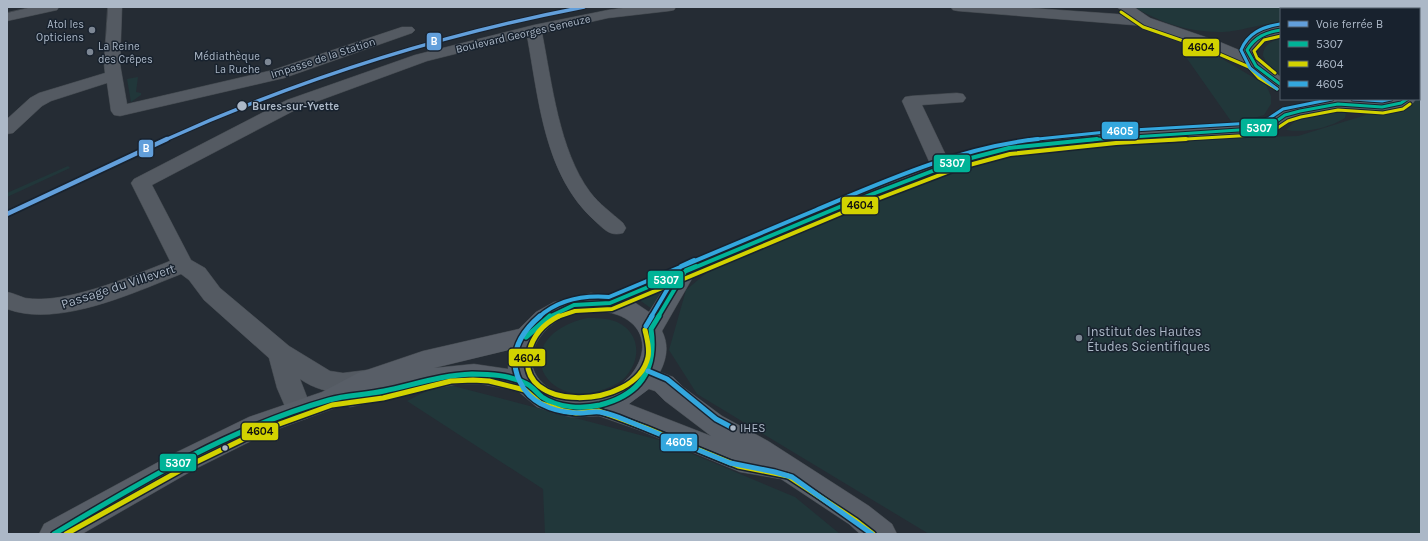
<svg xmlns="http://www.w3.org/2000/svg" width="1428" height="541" font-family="Karla,sans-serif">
  <rect width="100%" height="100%" fill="#252c34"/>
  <!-- green -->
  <path fill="#21373a" d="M1134,7H1421V64H1419V9H1281V23C1261,23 1243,31 1223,32C1191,33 1161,23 1134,7Z
    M1152,27L1200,42L1220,53L1176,41Z
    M1281,39V76L1270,68L1263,56C1263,45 1271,41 1281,39Z
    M1181,50L1219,57L1266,85L1271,96V104L1264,115L1233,124Z
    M138,77L136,92L141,93V95L131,102L127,79Z
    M1421,98V534H929L697,394L669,350L686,290L716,265L941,174L1017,153L1124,140L1298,136Z
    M1327,111L1346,113L1345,118C1329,128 1306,133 1286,130L1299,117Z
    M68,166L70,168L7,197V193Z
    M670,283L652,309L638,299Z
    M587,318C597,318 607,318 617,322C639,332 642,357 627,375C622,382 613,386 605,389C543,413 506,337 587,318Z
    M442,383L659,440L795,497L840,534H545L543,489L407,401Z"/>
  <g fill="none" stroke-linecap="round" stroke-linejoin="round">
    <defs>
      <path id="street" d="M32,7H59L57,10L7,21V13Z
        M108,7H122L120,64L127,104L273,70L402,27H412L415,30L412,33L284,78L120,116L114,115L111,111L107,83L51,101L42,106L13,133L7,134V119L30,98L39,93L105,73L104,64Z
        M630,7H676L674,10L669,11L608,18L542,33C552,83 559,150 590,192C599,204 612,213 623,223L626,228L623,233C610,237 604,229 595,221C544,175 539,100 527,36L427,61L299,108L152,185L191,260L205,268L220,288L289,346L330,371L343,373L367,370L376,373L380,380L376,387C351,396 323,395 300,379L312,410L308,418L299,421L290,418L277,388L269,358L204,300L189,280L181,274C133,293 58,328 7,309V292C13,293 19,296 25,298C65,305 132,276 170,261L131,183L134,179L287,100L415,55L534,25L608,10Z
        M951,7H1017L1145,16L1150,18L1153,21L1150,24L1145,26L958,11L953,10Z
        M957,93L963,94L966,98L963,102L922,105L952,168L949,172L942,174L935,172L932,168L902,101L905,97L911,96Z"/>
      <path id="secondary" d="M1117,7H1134L1150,18L1220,42L1239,50C1248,33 1263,28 1281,25V35L1266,38L1255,50L1262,63L1281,77V89L1264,81L1248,66L1208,48L1140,24Z
        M1419,66L1421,67V77L1419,76Z
        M1316,99H1343L1377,102L1394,99H1416L1413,103L1404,107L1388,112L1366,113L1340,109L1291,119L1277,129L1254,134L1116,142L1010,153L963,166L856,208L693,277L662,331C669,345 667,358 660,372L673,377L683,387L722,416L768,441L869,506L892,524L897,534H860L849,524L781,479L740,472L639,430L599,416L571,417L554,413L537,407L519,392L508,389L481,384H458L427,390L350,407L343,405L267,433L195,469L82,534H39L44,524L175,453L249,417L322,392L358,373L423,351L519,329L536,312L554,302L591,293L606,296L842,198L949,158L1009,142L1116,132L1254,124L1265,121L1279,111L1317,103ZM663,290L649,312L634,302ZM591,309C600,311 610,312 618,315C656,330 645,370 616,388C606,394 595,394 583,395C569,395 558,395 546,386C518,364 536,332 562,318C571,313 581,312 591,309ZM509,350L508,369L474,364L434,368ZM649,389L655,391L665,401L711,436L629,404Z"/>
    </defs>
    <!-- street casing -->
    <use href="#street" stroke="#41474d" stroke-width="1"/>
    <!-- secondary casing -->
    <use href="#secondary" stroke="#41474d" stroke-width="1"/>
    <!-- street -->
    <use href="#street" fill="#545a62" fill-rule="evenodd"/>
    <!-- secondary -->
    <use href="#secondary" fill="#585e67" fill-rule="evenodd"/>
    <defs>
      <path id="bus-1-far2" d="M1280,84L1256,66L1247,50C1255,37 1266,32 1281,30
        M1087,140L1254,129L1271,125L1285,115L1300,111L1338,104L1382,107L1401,103L1407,99"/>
      <path id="bus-1-far1" d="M549,317L574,305L610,303L849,203L956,162L1009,148L1097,139
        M658,317L686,270L696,266"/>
      <path id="bus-1" d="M651,329L659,316
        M526,337L550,316
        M54,534C141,482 230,428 329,400C346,395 365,395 384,391C413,385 442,375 472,374C490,374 510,375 527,384C533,387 537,393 542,397C558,408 582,409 600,405C640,395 657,370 651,329"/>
      <path id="bus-2-far2" d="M1121,12L1143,27L1212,51L1249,67L1259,78L1277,89
        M1275,73L1257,58L1254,51L1264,40L1281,36
        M1169,140L1255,135L1273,131L1288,121L1301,117L1338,110L1383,113L1403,109L1410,104"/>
      <path id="bus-2-far1" d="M557,317L575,311L612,309L851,209L958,168L1010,154L1116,143L1186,139"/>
      <path id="bus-2" d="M559,316C543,324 533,335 529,352C513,413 636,411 648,357C650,348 647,339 645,330
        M66,534L188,466L260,431L332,405L383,398L451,381L473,380L489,381L525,390L540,403L564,411L576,413L599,411L646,428L738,466L788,476L855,520L873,534"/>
      <path id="bus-3-far2" d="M1277,89L1250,68L1241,50C1248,33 1262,27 1280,24
        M1353,99L1382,101L1391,99
        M1028,140L1116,131L1253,123L1268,119L1283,109L1332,99"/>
      <path id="bus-3-far1" d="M539,317C559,299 583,295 609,297C678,268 747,239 816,210C887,180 961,147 1038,139
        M651,317L681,266L694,260"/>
      <path id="bus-3" d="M540,316C526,328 514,344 515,363C515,373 519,381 524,389C537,407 560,413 581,413C587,413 594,411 600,412C606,413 612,415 618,417L730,463L775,472L792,477L872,534
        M646,326L652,316
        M648,371L667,379L716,419L733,428"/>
    </defs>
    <!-- bus-1-far2 casing -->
    <use href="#bus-1-far2" stroke="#18222e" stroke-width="5"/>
    <!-- bus-1-far1 casing -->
    <use href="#bus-1-far1" stroke="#18222e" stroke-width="7"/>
    <!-- bus-1 casing -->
    <use href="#bus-1" stroke="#18222e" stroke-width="8"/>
    <!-- bus-2-far2 casing -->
    <use href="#bus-2-far2" stroke="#18222e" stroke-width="5"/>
    <!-- bus-2-far1 casing -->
    <use href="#bus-2-far1" stroke="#18222e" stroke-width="7"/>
    <!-- bus-2 casing -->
    <use href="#bus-2" stroke="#18222e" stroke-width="8"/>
    <!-- bus-3-far2 casing -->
    <use href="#bus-3-far2" stroke="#18222e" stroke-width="5"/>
    <!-- bus-3-far1 casing -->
    <use href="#bus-3-far1" stroke="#18222e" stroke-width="7"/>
    <!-- bus-3 casing -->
    <use href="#bus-3" stroke="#18222e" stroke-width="8"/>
    <!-- bus-1-far2 -->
    <use href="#bus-1-far2" stroke="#00b397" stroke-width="3"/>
    <!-- bus-1-far1 -->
    <use href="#bus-1-far1" stroke="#00b397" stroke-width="4"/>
    <!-- bus-1 -->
    <use href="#bus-1" stroke="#00b397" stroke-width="5"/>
    <!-- bus-2-far2 -->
    <use href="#bus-2-far2" stroke="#d2d200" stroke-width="3"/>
    <!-- bus-2-far1 -->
    <use href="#bus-2-far1" stroke="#d2d200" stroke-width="4"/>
    <!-- bus-2 -->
    <use href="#bus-2" stroke="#d2d200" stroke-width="5"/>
    <!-- bus-3-far2 -->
    <use href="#bus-3-far2" stroke="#33a7de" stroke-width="3"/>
    <!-- bus-3-far1 -->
    <use href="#bus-3-far1" stroke="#33a7de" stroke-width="4"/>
    <!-- bus-3 -->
    <use href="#bus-3" stroke="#33a7de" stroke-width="5"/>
    <defs>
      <path id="rail-1-far1" d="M165,140C300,79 439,35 584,7"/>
      <path id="rail-1" d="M7,214L167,139"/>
    </defs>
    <!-- rail-1-far1 casing -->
    <use href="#rail-1-far1" stroke="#18222e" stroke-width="5.5"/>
    <!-- rail-1 casing -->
    <use href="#rail-1" stroke="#18222e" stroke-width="8"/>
    <!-- rail-1-far1 -->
    <use href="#rail-1-far1" stroke="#629fdb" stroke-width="3.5"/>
    <!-- rail-1 -->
    <use href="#rail-1" stroke="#629fdb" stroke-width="4.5"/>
  </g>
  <!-- markers -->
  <g fill="#7d8794" stroke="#18222e" stroke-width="1.5">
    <circle cx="92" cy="30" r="4"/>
    <circle cx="90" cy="52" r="4"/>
    <circle cx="268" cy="62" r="4"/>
    <circle cx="1079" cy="338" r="4"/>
  </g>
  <g fill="#acb8c7" stroke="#18222e" stroke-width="1.5">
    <circle cx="242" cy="106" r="5.5"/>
    <circle cx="733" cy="428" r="3.5"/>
    <circle cx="225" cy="448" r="3.5"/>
  </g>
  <g text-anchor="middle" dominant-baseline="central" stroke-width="3" stroke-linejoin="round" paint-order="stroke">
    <!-- far-poi labels -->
    <g font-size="11" fill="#acb8c7" stroke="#18222e" text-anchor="end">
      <text x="84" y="24">Atol les<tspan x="84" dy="13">Opticiens</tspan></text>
      <text x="98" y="46" text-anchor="start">La Reine<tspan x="98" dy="13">des Crêpes</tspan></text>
      <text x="260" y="56">Médiathèque<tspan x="260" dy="13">La Ruche</tspan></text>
    </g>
    <!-- far-street labels -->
    <g font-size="11" fill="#acb8c7" stroke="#18222e">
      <text transform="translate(523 34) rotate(-13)">Boulevard Georges Seneuze</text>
      <text transform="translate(323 58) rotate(-18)">Impasse de la Station</text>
    </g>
    <!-- far-stop labels -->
    <g font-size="11" font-weight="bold" fill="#acb8c7" stroke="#18222e" text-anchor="start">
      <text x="252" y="106">Bures-sur-Yvette</text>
    </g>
    <!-- bus labels -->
    <g font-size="12" fill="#acb8c7" stroke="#18222e" text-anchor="start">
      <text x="740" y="428">IHES</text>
    </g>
    <!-- street labels -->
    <g font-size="13" fill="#acb8c7" stroke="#18222e">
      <text transform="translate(118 286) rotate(-18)">Passage du Villevert</text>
    </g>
    <!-- poi labels -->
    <g font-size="13" fill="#acb8c7" stroke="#18222e" text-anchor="start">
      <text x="1087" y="331">Institut des Hautes<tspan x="1087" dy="15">Études Scientifiques</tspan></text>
    </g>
  </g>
  <g stroke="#18222e" stroke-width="1.5">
    <rect x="426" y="32" width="16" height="19" rx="4" fill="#629fdb"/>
    <rect x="1182" y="38" width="38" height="19" rx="4" fill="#d2d200"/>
    <rect x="1240" y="118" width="38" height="19" rx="4" fill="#00b397"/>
    <rect x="1101" y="121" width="38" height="19" rx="4" fill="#33a7de"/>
    <rect x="138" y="139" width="16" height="19" rx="4" fill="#629fdb"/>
    <rect x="933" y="154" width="38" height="19" rx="4" fill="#00b397"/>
    <rect x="841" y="196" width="38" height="19" rx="4" fill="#d2d200"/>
    <rect x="647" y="270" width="37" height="19" rx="4" fill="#00b397"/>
    <rect x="508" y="348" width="38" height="19" rx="4" fill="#d2d200"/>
    <rect x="241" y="422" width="38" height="19" rx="4" fill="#d2d200"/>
    <rect x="660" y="433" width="38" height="19" rx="4" fill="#33a7de"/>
    <rect x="159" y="453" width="38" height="19" rx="4" fill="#00b397"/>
  </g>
  <g font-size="11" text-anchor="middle" font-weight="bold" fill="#fff">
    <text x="434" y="45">B</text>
    <text x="1259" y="132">5307</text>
    <text x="1120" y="135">4605</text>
    <text x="146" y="152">B</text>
    <text x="952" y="167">5307</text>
    <text x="666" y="284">5307</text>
    <text x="679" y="446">4605</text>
    <text x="178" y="467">5307</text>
  </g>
  <g font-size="11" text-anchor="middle" font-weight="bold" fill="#111">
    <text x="1201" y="51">4604</text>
    <text x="860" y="209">4604</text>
    <text x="527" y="362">4604</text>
    <text x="260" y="435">4604</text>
  </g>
  <!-- border -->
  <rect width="1428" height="541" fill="none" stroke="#acb8c7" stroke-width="16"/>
  <!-- legend -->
  <rect x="1280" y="8" width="140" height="92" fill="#18222e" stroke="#535e6b"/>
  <rect x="1288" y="21" width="20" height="6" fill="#629fdb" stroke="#535e6b"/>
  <text x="1316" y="28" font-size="12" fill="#acb8c7">Voie ferrée B</text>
  <rect x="1288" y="41" width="20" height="6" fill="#00b397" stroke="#535e6b"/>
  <text x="1316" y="48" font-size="12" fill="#acb8c7">5307</text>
  <rect x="1288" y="61" width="20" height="6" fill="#d2d200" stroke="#535e6b"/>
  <text x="1316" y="68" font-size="12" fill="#acb8c7">4604</text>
  <rect x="1288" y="81" width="20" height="6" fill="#33a7de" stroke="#535e6b"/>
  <text x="1316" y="88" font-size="12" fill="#acb8c7">4605</text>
</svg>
